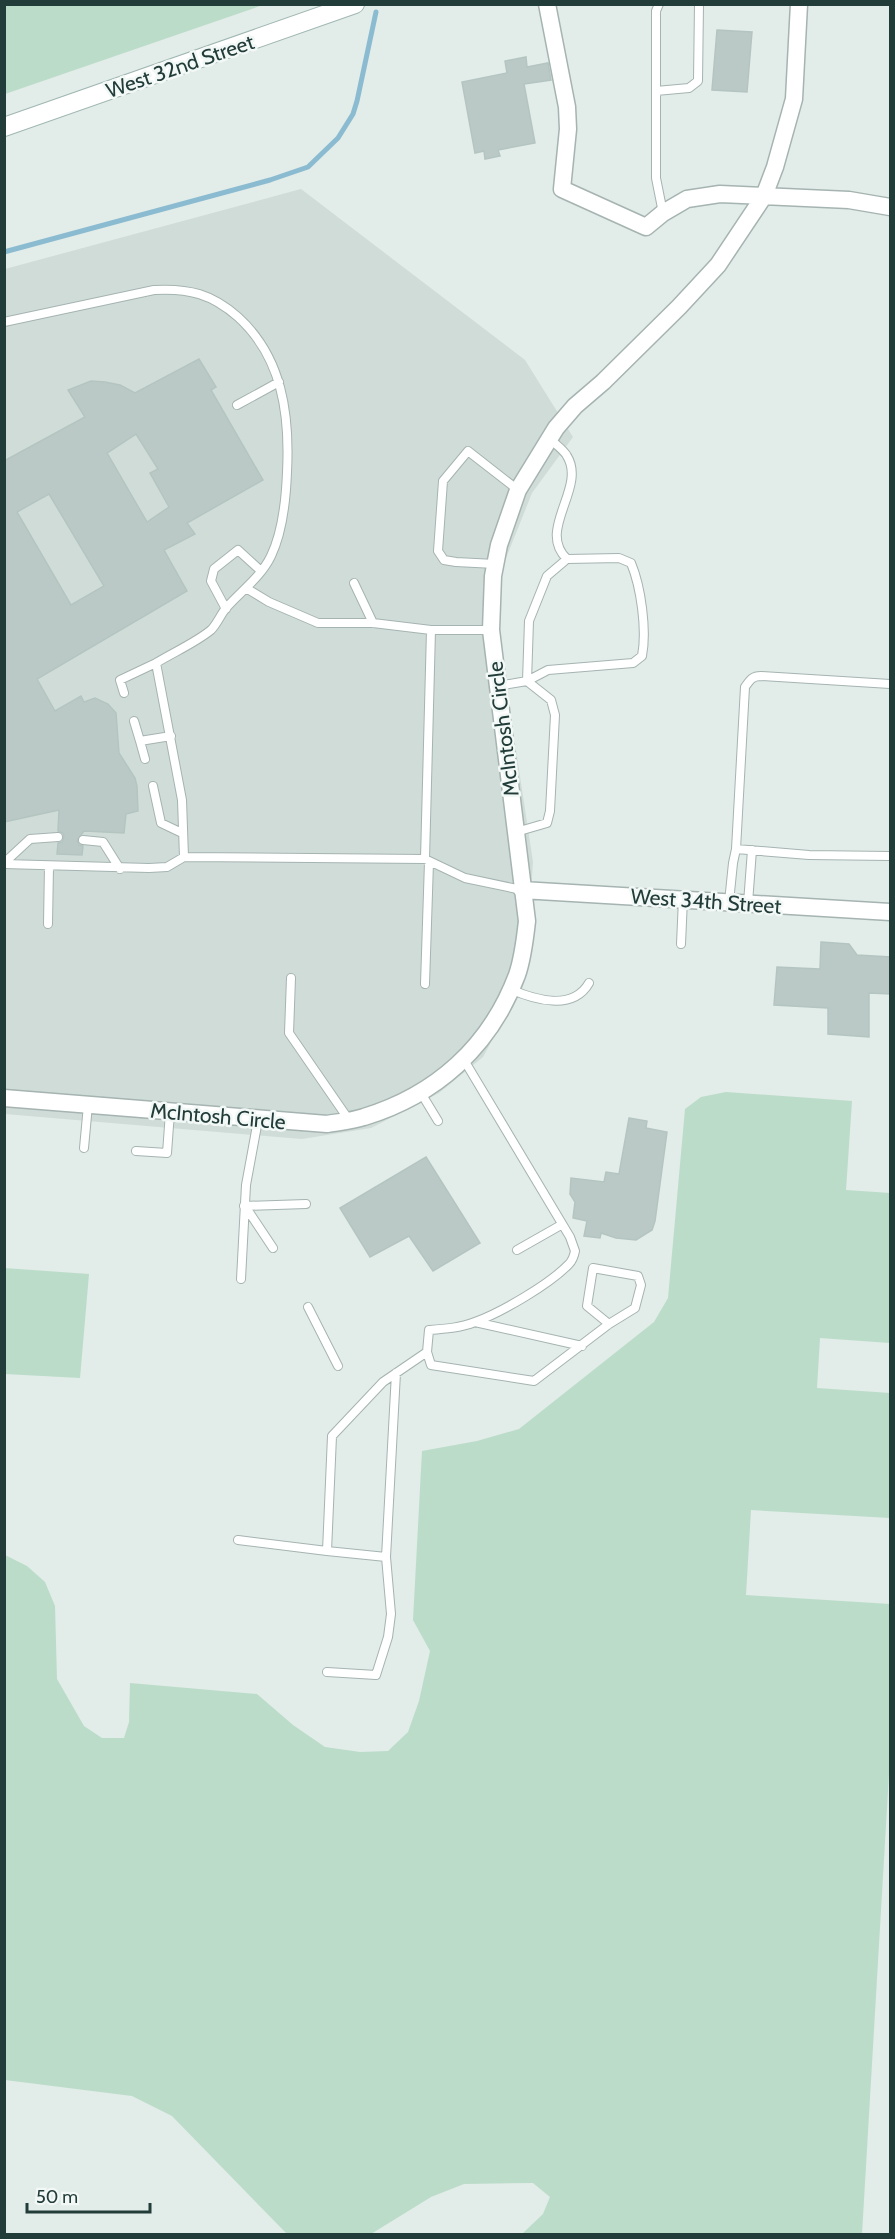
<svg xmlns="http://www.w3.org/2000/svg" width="895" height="2239" font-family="Cabin,sans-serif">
  <rect width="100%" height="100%" fill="#e2ece9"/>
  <!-- built -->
  <path fill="#d0dcd8" d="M301,189L525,360L573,437L532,493L502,568L499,638L533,862L525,978L483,1057L439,1093L371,1128L302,1139L5,1114V269Z"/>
  <!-- green -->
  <path fill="#bbdcc9" d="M4,5L5,4L263,5L5,94Z
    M726,1092L852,1101L846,1190L890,1193V1343L820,1338L817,1388L890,1393V1518L751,1510L746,1595L890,1604V1757L862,2234H522L543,2214L550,2197L533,2183L464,2184L431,2197L371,2234H287L172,2116L132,2096L5,2080V1555L27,1566L45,1582L55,1606L57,1679L84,1726L102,1738H124L129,1722L130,1683L257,1694L293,1725L325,1747L360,1752L388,1751L408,1732L419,1701L430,1651L413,1620L422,1451L477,1441L519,1429L654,1322L668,1298L685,1109L701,1097Z
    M4,1268L89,1274L80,1378L5,1374Z"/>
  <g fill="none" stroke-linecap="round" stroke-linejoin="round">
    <!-- stream -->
    <path stroke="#8bbbd0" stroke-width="5" d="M4,252L270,180L308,167L338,138L353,114L357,101L376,12"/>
  </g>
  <!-- building -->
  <path fill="#bac9c5" stroke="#b4c5c1" stroke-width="1.5" fill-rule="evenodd" d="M717,30L752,32L747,92L712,90Z
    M526,57L527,67L548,63L551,80L524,84L535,143L498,150L500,156L485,159L484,151L475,153L462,82L507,73L505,61Z
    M199,359L216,387L211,390L263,480L187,523L195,534L164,550L187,591L37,679L55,711L81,696L84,702L95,698L108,704L116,713L119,753L135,778L137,786L138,811L126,814L124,833L84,831L77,840L79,845L83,846L82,855L57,854L58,843L62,842L64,837L63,833L58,831L59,810L4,822V461L85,417L68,390L91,381L105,382L120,385L135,393ZM136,434L158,469L150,473L169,507L147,522L107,453ZM49,494L104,586L71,605L17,512Z
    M821,942L849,944L857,955L891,957V994L869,993V1037L828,1034V1008L774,1005L777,967L820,969Z
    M629,1118L647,1121L646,1128L667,1132L655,1221L652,1230L636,1240L616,1238L601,1233L600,1238L584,1236L587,1221L573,1218L575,1202L570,1194L571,1178L604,1182L606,1172L619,1174Z
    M426,1157L480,1243L433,1271L409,1236L370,1257L340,1208Z"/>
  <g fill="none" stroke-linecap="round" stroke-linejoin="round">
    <defs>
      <path id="lane" d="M659,4L656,11V178L663,213
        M656,91L689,88L698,81L699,4
        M4,322L154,290C189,288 212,294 238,317C282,357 290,414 287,472C286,499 283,531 271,556C261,577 241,591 226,608C221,614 217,624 211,630C195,643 174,652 156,663L182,800L184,857
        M237,405L279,382
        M550,439C555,444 564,450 567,456C587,488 536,530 567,559
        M619,558L631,563C641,587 647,630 642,656L633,663L548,670L527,681L529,621L547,576L567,559Z
        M495,564L456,562L444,560L438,551L443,481L468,451L518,490
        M354,583L373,623
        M246,588L269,602L318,623H373L431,630H491
        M226,609L211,581L214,569L238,550L261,571
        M890,684L761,676C752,676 750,680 745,687L736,849L809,855L890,856
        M498,686L527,681L551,700L555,715L550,811L547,823L516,832
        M124,693L120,680L156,663
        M134,721L140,741L171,736
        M140,741L145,759
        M153,786L161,823L182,833
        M83,840L103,842L120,869
        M425,859L431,630
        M4,863L30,839L58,837
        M4,864L149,868L167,867L184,857L425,859L465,878L522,890
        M729,902L733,863L736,849
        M748,903L752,850
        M48,924L49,866
        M681,944L683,899
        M291,978L289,1033L349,1120
        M425,984L429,862
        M510,989C535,1000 573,1011 589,983
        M464,1060L570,1237L575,1251C574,1256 573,1260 569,1264C550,1284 502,1312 475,1322C460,1328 444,1329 429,1330L427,1352L431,1365L534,1381L609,1324L635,1308L641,1285L638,1276L593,1268L587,1306L609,1324
        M421,1093L438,1121
        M84,1148L88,1105
        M136,1151L167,1153L170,1112
        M244,1206L306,1204
        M245,1206L273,1248
        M517,1250L561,1225
        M241,1279L246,1185L258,1120
        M308,1307L338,1366
        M475,1322L582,1346
        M396,1373L386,1557L327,1551L332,1436L383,1382L427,1352
        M238,1540L327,1551
        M327,1672L376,1675L388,1637L391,1614L386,1557"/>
      <path id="street" d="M547,4L567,107L568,129L562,189L646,227L663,213L687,199L720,194L849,200L890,207
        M522,890L890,912
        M4,1098L327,1124C339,1122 352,1121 364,1117C436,1095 490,1047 517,975C523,958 525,939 527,921L491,630L493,576L499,545L518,490L556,428L575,406L603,382L679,307L718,265L764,196L775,167L794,99L799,4"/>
      <path id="secondary" d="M4,127L355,4"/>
    </defs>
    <!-- lane casing -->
    <use href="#lane" stroke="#a5b4b1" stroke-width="10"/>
    <!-- street casing -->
    <use href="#street" stroke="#a5b4b1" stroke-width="19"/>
    <!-- secondary casing -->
    <use href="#secondary" stroke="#a0b7b2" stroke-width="20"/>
    <!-- lane -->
    <use href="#lane" stroke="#fff" stroke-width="8"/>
    <!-- street -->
    <use href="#street" stroke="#fff" stroke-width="16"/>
    <!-- secondary -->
    <use href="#secondary" stroke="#fff" stroke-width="18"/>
  </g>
  <g text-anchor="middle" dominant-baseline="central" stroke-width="5" stroke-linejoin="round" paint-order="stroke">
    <!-- street labels -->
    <g font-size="21" fill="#223c39" stroke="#f2f8f6">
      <text transform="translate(180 66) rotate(-19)">West 32nd Street</text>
      <text transform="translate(503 729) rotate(-97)">McIntosh Circle</text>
      <text transform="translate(706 901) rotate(4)">West 34th Street</text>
      <text transform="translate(218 1116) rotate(5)">McIntosh Circle</text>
    </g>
  </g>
  <!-- border -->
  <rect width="895" height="2239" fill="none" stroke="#223c39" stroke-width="12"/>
  <!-- scale -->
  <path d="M27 2203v9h123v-9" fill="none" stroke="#223c39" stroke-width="3"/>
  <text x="36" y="2203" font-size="18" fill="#223c39" stroke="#f2f8f6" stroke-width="4.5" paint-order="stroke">50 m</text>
</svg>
